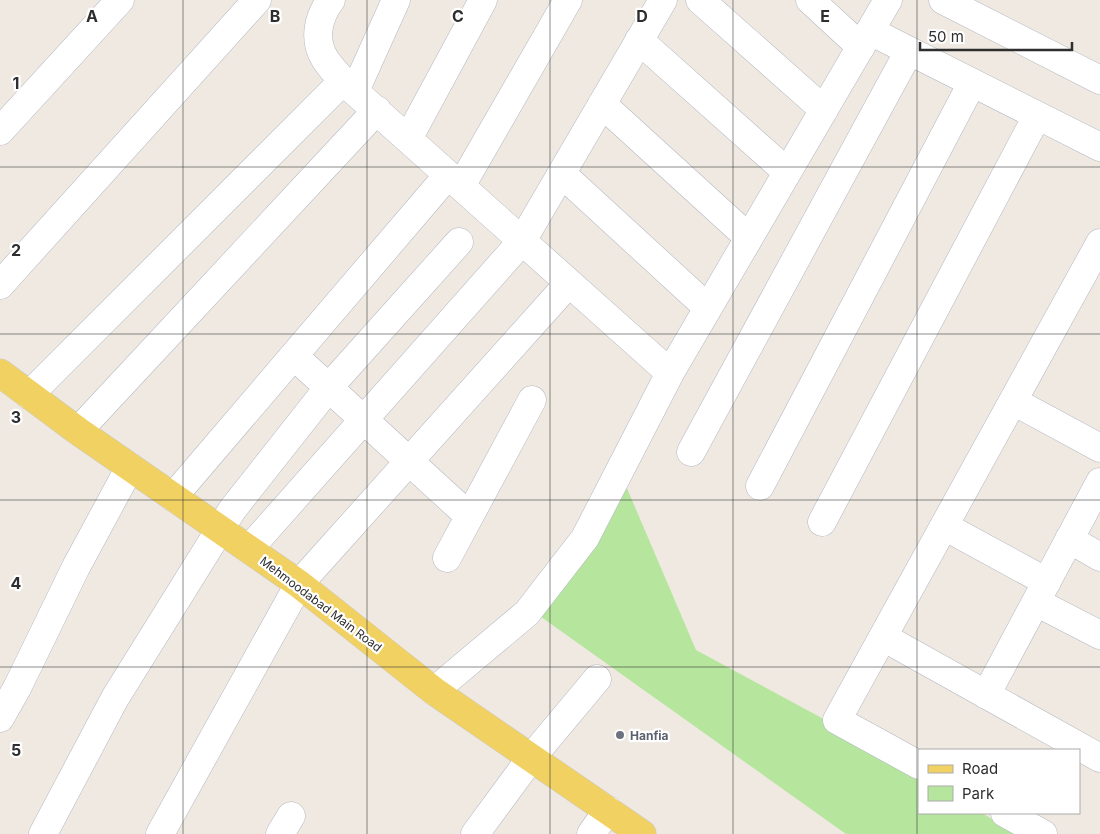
<svg xmlns="http://www.w3.org/2000/svg" width="1100" height="834" font-family="Inter,sans-serif">
  <rect width="100%" height="100%" fill="#efe9e1"/>
  <!-- green -->
  <path fill="#b6e59e" d="M623,479L696,650L820,717L919,775V813H982L1017,834H846L537,614Z"/>
  <g fill="none" stroke-linecap="round" stroke-linejoin="round">
    <defs>
      <path id="minor" d="M331,0C318,17 313,40 325,59C330,67 337,74 343,81L670,373
        M700,0L824,110
        M810,0L861,47
        M943,0L1100,80
        M870,31L1100,147
        M639,40L787,172
        M355,91L396,0
        M602,104L749,238
        M0,131L120,0
        M408,139L483,0
        M562,174L708,308
        M461,186L568,0
        M0,285L257,0
        M294,356L469,516
        M29,395L343,81
        M1013,401L1100,448
        M78,431L377,110
        M691,452L909,51
        M760,486L972,83
        M173,497L448,175
        M822,522L1037,116
        M944,526L1047,582
        M1069,539L1100,557
        M249,549L522,241L663,0
        M447,558L532,400
        M1036,602L1100,635
        M883,637L1100,758
        M434,691L527,613L585,538L670,373L888,0
        M986,695L1100,482
        M0,718L17,688L76,567L130,467
        M919,765L837,720L1100,243
        M1005,813L1043,834
        M43,834L115,698L232,510L329,387L459,242
        M160,834L299,584L569,283
        M280,834L291,816
        M475,834L531,758L597,679
        M591,834L608,810"/>
      <path id="major" d="M0,373L78,431L299,584L434,691L642,834"/>
    </defs>
    <!-- minor casing -->
    <use href="#minor" stroke="#b4b7c1" stroke-width="29"/>
    <!-- major casing -->
    <use href="#major" stroke="#c9c9c9" stroke-width="29"/>
    <!-- minor -->
    <use href="#minor" stroke="#fff" stroke-width="28"/>
    <!-- major -->
    <use href="#major" stroke="#f2d163" stroke-width="28"/>
  </g>
  <!-- grid -->
  <path fill="none" stroke="#2e2e2e" stroke-width="1" stroke-opacity="0.55" d="M183,0V834M367,0V834M550,0V834M733,0V834M917,0V834M0,167H1100M0,334H1100M0,500H1100M0,667H1100"/>
  <!-- markers -->
  <circle fill="#6b7280" stroke="#fff" stroke-width="2" cx="620" cy="735" r="5"/>
  <g text-anchor="middle" dominant-baseline="central" stroke-width="4.5" stroke-linejoin="round" paint-order="stroke">
    <!-- street labels -->
    <g font-size="12" fill="#2e2e2e" stroke="#fff">
      <text transform="translate(321 604) rotate(37)">Mehmoodabad Main Road</text>
    </g>
    <!-- worship labels -->
    <g font-size="12" font-weight="bold" fill="#5b616d" stroke="#fff" text-anchor="start">
      <text x="630" y="735">Hanfia</text>
    </g>
  </g>
  <g font-size="16" text-anchor="middle" font-weight="bold" fill="#2e2e2e" stroke="#fff" stroke-width="4.5" stroke-linejoin="round" paint-order="stroke">
    <text x="92" y="22">A</text>
    <text x="275" y="22">B</text>
    <text x="458" y="22">C</text>
    <text x="642" y="22">D</text>
    <text x="825" y="22">E</text>
    <text x="16" y="89">1</text>
    <text x="16" y="256">2</text>
    <text x="16" y="423">3</text>
    <text x="16" y="589">4</text>
    <text x="16" y="756">5</text>
  </g>
  <!-- legend -->
  <rect x="918" y="749" width="162" height="65" fill="#ffffff" stroke="#ababab"/>
  <rect x="928" y="765" width="25" height="8" fill="#f2d163" stroke="#ababab"/>
  <text x="962" y="774" font-size="15" fill="#2e2e2e">Road</text>
  <rect x="928" y="786" width="25" height="15" fill="#b6e59e" stroke="#ababab"/>
  <text x="962" y="799" font-size="15" fill="#2e2e2e">Park</text>
  <!-- scale -->
  <path d="M920 42v8h152v-8" fill="none" stroke="#2e2e2e" stroke-width="2.5"/>
  <text x="928" y="42" font-size="15" fill="#2e2e2e" stroke="#ffffff" stroke-width="4" paint-order="stroke">50 m</text>
</svg>
